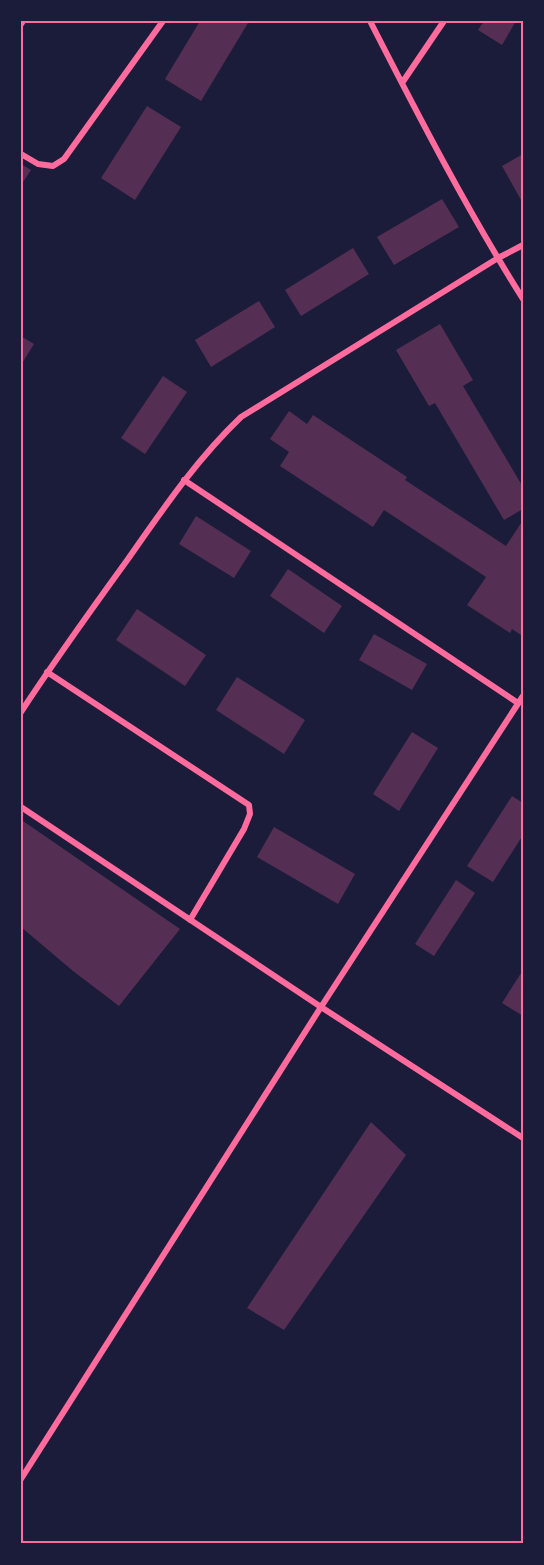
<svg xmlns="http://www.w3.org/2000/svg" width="544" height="1565" font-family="Montserrat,sans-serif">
  <rect width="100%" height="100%" fill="#1b1b3a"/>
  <!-- building -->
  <path fill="#542f53" d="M200,21H246L248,23L201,101L165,79Z
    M484,21H516L502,45L478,30Z
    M147,106L181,127L135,200L101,178Z
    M523,154V199L521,200L502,166Z
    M21,164L31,170L21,185Z
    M442,199L459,227L394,265L377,237Z
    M353,248L369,274L301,316L285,290Z
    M259,301L275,327L211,367L195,340Z
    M440,324L473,380L463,386L523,487V509L504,520L435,403L429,406L396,350Z
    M21,336L34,344L21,365Z
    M163,376L187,392L145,454L121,438Z
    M289,411L307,424L313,415L407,477L405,480L506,546L523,520V631L521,635L512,629L510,633L467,605L486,577L384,510L373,527L280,466L289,452L270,439Z
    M196,516L251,551L234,578L179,544Z
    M288,569L342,606L324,633L270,596Z
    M137,609L206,655L185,686L116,640Z
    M374,634L427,664L412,690L359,660Z
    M237,677L305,720L284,754L216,710Z
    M412,732L438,748L399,811L373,794Z
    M512,796L523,803V835L493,882L467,866Z
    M23,821L180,929L119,1006L73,971L21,927V824Z
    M274,827L355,874L338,904L257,857Z
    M456,880L475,893L434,956L415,944Z
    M523,970V1016L502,1003Z
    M371,1122L406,1155L284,1330L247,1308Z"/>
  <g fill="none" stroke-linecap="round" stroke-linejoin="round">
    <!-- minor -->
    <path stroke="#ff6b9d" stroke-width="6" d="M370,21C418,115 467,210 523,299
      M21,24L23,21
      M402,83L444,21
      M21,154L38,164L53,166L64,159L163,21
      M184,480L518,703
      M47,672L249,805L250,814L244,829L190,920
      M21,712C55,660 91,610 128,559C163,509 197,459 241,417L498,258L523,245
      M21,807L321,1007L523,1138
      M21,1479L321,1007L523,696
      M21,1543L23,1544"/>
  </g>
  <!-- border -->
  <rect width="544" height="1565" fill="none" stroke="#1b1b3a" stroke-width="45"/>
  <rect x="22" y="22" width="500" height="1520" fill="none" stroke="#ff6b9d" stroke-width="2"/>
</svg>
